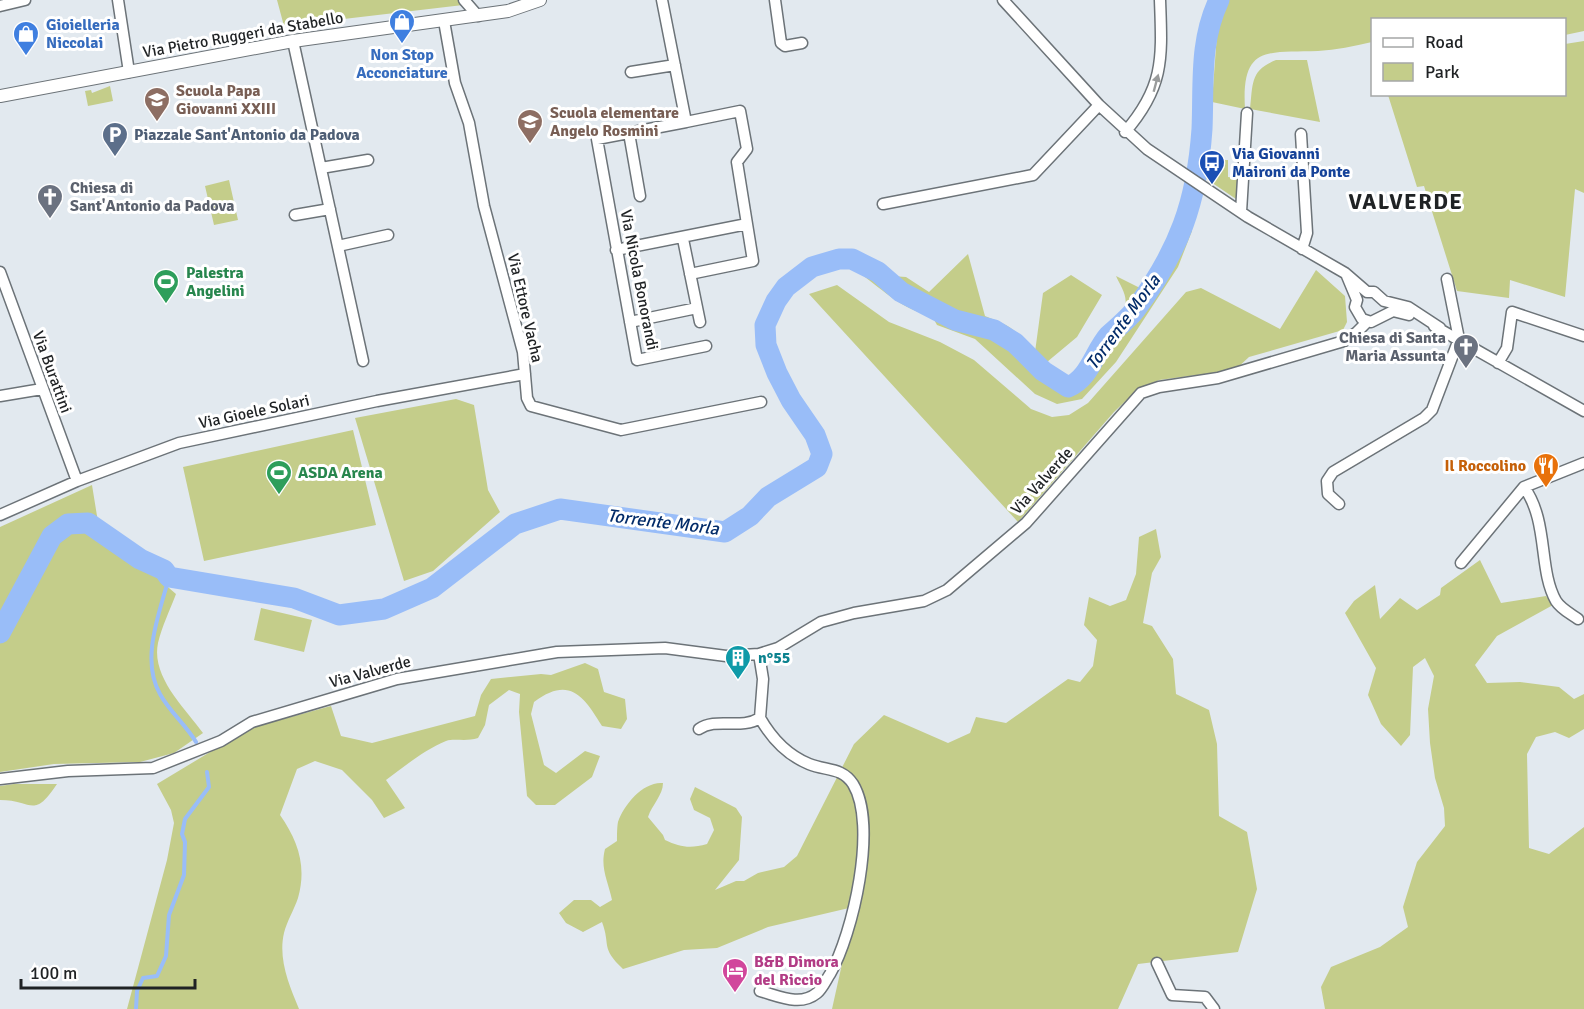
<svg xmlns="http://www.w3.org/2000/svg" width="1584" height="1009" font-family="Signika,sans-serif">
  <rect width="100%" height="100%" fill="#e2e9ef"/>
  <!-- green -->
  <path fill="#c4cd8a" d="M277,0H459L463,5L284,26Z
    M1228,0H1584V31L1565,35L1564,20H1372V42C1354,46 1336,50 1318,51C1268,53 1241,44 1245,109L1212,102L1218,20Z
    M1584,41V193L1575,189L1565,297L1510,280L1509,298L1457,291L1424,186L1417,187L1388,95L1564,94L1565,44Z
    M1276,60H1307L1320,122L1250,109C1253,84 1250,70 1276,60Z
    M110,86L113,101L88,106L85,91L91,90L92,93Z
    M1228,160V177L1239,178L1236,199L1205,178L1207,161Z
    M229,180L238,220L214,225L205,186Z
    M1176,227L1192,231L1178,267L1116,362L1082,399L1057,404L1035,394L975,339L937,325L932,316C903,310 884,291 861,274L906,277L929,292L968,254L985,316C997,321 1010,325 1020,336C1037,355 1030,380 1065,390C1069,391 1074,390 1078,388C1090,380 1087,366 1093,356C1102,338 1120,326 1125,306C1128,296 1120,285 1116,276L1140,288L1173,240Z
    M1316,270L1345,296L1347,322L1343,330L1249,357L1235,370L1159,380L1137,390L1114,412L1018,522L809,294L837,285L889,322L940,342L974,360L1031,409L1052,417L1069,415L1088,403L1186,292L1201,288L1280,329Z
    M1071,275L1102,295L1077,337L1047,362L1035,352L1043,293Z
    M456,399L474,405L488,490L500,512L433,571L404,581L355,418Z
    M353,430L376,525L204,561L183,467Z
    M92,485L98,522L95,531C88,527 76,523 68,526C48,536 12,616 0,639V527Z
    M70,527C106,529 148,570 176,594C170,610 162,626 158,643C151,677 185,708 203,733L174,753L140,762L54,764L0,772V642L54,540Z
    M1156,529L1161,557L1152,573L1143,623L1152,626L1173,659L1176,694L1209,710L1217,744L1219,816L1247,832L1257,889L1238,952L1138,964L1118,1009H832L850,928L849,908L768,927L717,948L684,950L623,969C600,947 611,946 602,922L583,932L566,923L559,913L574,900H591L600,907L612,900C608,881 600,868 605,849L617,841C617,835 617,827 618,822C624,804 644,781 663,783C663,795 652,805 648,817L663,835L665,840C680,847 690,849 707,844L714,830L710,818L694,810L690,799L695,787L736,808L742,817L739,860L715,890L736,881H744L758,873L784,867L797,856L854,744L884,715L948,743L970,733L976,717L1006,723L1068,679L1080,682L1093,666L1097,640L1084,625L1089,597L1110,606L1126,600L1136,574L1139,537Z
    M1480,560L1501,603L1546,596L1553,605L1497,636L1475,665L1487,683L1520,682L1559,687L1574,699L1584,694V729L1569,738L1555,732L1536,737L1527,754L1529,848L1549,854L1584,827V1009H1325L1321,987L1331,967L1380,947L1408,927L1403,907L1417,862L1445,826L1444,808L1435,778L1430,743L1428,709L1434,676L1425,658L1413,667L1410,735L1401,746L1381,724L1368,695L1376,668L1345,613L1354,601L1375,585L1380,619L1400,598L1417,610L1440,595L1441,588Z
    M261,608L312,620L304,652L254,640Z
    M585,663L598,669L604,692L625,699L627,719L621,729L602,726C583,695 569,676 534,702L531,714L544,765L556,773L585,751L600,756L592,777L555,805H536L527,796L519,712L520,694L509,690L489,705L485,725L478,738C466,742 454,738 446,741C424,750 405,766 386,780L405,808L384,818L372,800L342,770L315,761L297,769L280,815C298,841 307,866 298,898C294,910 287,921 284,933C278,959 289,985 299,1009H127L167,860L174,823L171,810L157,784L250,728L331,706L341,736L372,743L475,716L481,695L491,679L541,674L551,675Z
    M14,784H57C33,820 33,800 0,800V786Z"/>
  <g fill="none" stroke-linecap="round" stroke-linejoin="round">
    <!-- stream -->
    <path stroke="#99bdf8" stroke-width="4" d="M169,577C160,612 140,659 160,694C169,711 186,725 196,742
      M136,1009L137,991L143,978L157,976L166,956L169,915L184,875L185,842L182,834L185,819L209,787L207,772"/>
    <!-- river -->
    <path stroke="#99bdf8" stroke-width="21" d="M0,633L52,536L68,524L88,523L140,559L164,570L169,577L294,598L339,615L384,609L432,588L515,524L560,509L725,532L750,516L768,497L817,467L822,454L815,435L791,400L777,373L766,345L765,325L776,301L786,287L812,267L839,259H852L878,272L901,292L955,320L994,330L1015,343L1043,371L1068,387C1090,378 1094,352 1109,335C1118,327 1128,319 1135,310C1179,251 1197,202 1202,129C1204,84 1199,42 1219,0"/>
    <defs>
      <path id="minor" d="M118,0L129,72
        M464,0L478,16
        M662,0L686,122L597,139L637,360L706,346
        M775,0L781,43L785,46L802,43
        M1003,0L1099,105L1147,149L1248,217L1345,273L1367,292H1374L1384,301L1408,307L1440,328
        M0,6L25,0
        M444,21L455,83L469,123L484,206L523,352L527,398L531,406L621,430L761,402
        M293,41L363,361
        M631,72L675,65
        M686,122L740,111L747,149L737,162L747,224
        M1125,132C1165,86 1162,57 1160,0
        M629,133L640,196
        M1301,134L1307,233L1302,249
        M321,168L368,160
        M883,204L1033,175L1099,105
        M1241,212L1247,113
        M295,215L330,209
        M683,239L700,322
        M338,246L388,235
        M616,250L747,224L753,261L690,274
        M0,272L77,481
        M1347,276L1357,300L1355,307L1362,319L1371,322L1393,311L1409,315
        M630,322L697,308
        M1434,326L1584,411
        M1498,363L1507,348L1512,312L1584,336
        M0,396L42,389
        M1524,487C1549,522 1538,569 1556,601C1561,609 1571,614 1578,619
        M1339,504L1328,494L1327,481L1333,472L1424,418L1432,410L1459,339L1447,279
        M0,515L77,481L179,443L377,401L525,374
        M1461,563L1524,487L1584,463
        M760,718C772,739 787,755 809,764C826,771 842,767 853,784C878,825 853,934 830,974C826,980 822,989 817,993C800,1007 779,996 760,991
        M699,729C716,717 741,730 760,718L763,679L759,654
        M0,779L68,771L153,768L221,741L252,722L397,679L557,652L665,648L726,656L759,654L778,648L821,622L854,613L924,601L947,590L1026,523L1141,393L1159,387L1218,378L1344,341L1356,333L1367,322
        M1157,963L1172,995L1205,997L1214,1009"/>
      <path id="tertiary" d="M0,96L293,41L508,11L540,0"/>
    </defs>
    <!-- minor casing -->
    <use href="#minor" stroke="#6c7378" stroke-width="13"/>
    <!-- tertiary casing -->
    <use href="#tertiary" stroke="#6c7378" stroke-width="14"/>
    <!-- minor -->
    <use href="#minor" stroke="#fff" stroke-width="10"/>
    <!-- tertiary -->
    <use href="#tertiary" stroke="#fff" stroke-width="12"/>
  </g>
  <!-- one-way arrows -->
  <defs><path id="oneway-solid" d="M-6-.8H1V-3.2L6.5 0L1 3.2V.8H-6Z" transform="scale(1.5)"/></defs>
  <use fill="#9a9c9c" href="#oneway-solid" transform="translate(1156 83) rotate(-75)"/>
  <!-- icons -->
  <defs>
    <symbol id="shop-pin" viewBox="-11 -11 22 30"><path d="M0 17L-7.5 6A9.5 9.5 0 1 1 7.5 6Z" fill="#3f7fe0" stroke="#fff"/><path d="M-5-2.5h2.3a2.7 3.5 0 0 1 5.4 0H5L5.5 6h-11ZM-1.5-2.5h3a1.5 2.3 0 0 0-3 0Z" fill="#fff"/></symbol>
    <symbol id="school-pin" viewBox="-11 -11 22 30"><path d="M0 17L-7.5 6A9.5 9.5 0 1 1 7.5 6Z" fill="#8d6e63" stroke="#fff"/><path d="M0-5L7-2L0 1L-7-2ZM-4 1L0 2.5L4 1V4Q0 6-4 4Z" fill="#fff"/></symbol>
    <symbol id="parking-pin" viewBox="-11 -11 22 30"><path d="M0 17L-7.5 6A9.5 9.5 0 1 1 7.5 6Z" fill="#5c6f8a" stroke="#fff"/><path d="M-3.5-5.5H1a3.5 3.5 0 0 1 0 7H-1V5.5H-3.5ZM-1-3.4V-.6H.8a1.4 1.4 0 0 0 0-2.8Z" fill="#fff"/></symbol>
    <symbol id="bus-pin" viewBox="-11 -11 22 30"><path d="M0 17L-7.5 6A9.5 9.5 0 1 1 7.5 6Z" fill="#1a4fb4" stroke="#fff"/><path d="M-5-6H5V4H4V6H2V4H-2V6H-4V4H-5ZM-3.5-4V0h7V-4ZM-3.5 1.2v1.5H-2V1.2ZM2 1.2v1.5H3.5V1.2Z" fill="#fff"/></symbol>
    <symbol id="church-pin" viewBox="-11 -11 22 30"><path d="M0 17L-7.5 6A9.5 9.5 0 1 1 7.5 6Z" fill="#6b7280" stroke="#fff"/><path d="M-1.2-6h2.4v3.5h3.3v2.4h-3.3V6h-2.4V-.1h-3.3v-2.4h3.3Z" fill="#fff"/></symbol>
    <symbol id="stadium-pin" viewBox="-11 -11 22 30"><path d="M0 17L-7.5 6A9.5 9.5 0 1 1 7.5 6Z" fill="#2e9e5b" stroke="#fff"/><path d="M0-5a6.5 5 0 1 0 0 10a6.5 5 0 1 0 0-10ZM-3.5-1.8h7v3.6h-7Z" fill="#fff"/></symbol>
    <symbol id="restaurant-pin" viewBox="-11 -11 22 30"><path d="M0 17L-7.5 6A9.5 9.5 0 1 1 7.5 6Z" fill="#e8710a" stroke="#fff"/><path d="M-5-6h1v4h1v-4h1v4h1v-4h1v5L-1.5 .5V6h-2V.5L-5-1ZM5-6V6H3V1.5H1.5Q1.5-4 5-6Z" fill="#fff"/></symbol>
    <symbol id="building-pin" viewBox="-11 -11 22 30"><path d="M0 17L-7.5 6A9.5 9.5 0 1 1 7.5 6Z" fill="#0f9aa8" stroke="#fff"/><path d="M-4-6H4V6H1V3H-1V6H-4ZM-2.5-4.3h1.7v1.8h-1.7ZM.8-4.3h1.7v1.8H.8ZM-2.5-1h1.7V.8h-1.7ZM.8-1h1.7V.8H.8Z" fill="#fff"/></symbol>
    <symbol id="hotel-pin" viewBox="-11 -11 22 30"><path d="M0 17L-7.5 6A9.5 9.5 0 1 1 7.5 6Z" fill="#d1479c" stroke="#fff"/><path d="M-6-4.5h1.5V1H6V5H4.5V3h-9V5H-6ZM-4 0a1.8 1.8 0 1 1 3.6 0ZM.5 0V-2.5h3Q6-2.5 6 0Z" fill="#fff"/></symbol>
  </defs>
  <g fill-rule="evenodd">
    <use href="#shop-pin" x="387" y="7" width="30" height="40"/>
    <use href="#shop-pin" x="11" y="19" width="30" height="40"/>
    <use href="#school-pin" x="142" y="85" width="30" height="40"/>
    <use href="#school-pin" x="515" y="107" width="30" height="40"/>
    <use href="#parking-pin" x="100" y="120" width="30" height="40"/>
    <use href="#bus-pin" x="1197" y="148" width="30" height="40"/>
    <use href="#church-pin" x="35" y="182" width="30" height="40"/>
    <use href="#stadium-pin" x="151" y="267" width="30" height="40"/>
    <use href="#church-pin" x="1451" y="332" width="30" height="40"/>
    <use href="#restaurant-pin" x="1531" y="451" width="30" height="40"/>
    <use href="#stadium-pin" x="264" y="458" width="30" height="40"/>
    <use href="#building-pin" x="723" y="643" width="30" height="40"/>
    <use href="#hotel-pin" x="720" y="956" width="30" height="40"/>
  </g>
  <g text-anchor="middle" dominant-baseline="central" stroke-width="6" stroke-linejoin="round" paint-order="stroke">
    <!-- shop labels -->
    <g font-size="16" font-weight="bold" fill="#366cbe" stroke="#fff" text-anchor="start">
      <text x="46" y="25">Gioielleria<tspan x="46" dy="18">Niccolai</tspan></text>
      <text x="402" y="55" text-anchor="middle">Non Stop<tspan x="402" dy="18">Acconciature</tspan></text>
    </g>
    <!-- street labels -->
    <g font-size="16" fill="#1f2224" stroke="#fff">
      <text transform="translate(243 35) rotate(-10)">Via Pietro Ruggeri da Stabello</text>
      <text transform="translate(639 280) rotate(79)">Via Nicola Bonorandi</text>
      <text transform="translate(525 308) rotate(77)">Via Ettore Vacha</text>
      <text transform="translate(52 372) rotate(70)">Via Burattini</text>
      <text transform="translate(254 412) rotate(-12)">Via Gioele Solari</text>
      <text transform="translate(1042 481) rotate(-48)">Via Valverde</text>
      <text transform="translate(370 672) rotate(-15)">Via Valverde</text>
    </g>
    <!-- education labels -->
    <g font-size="16" font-weight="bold" fill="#785e54" stroke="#fff" text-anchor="start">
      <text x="176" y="91">Scuola Papa<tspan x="176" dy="18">Giovanni XXIII</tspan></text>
      <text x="550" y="113">Scuola elementare<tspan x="550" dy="18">Angelo Rosmini</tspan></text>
    </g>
    <!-- service labels -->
    <g font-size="16" font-weight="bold" fill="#4e5e75" stroke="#fff" text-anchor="start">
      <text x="134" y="135">Piazzale Sant'Antonio da Padova</text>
    </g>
    <!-- transit labels -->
    <g font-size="16" font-weight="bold" fill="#164399" stroke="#fff" text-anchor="start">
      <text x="1232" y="154">Via Giovanni<tspan x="1232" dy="18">Maironi da Ponte</tspan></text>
    </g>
    <!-- worship labels -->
    <g font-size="16" font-weight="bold" fill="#5b616d" stroke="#fff" text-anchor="start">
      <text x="70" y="188">Chiesa di<tspan x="70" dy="18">Sant'Antonio da Padova</tspan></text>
      <text x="1446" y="338" text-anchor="end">Chiesa di Santa<tspan x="1446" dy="18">Maria Assunta</tspan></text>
    </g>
    <!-- leisure labels -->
    <g font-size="16" font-weight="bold" fill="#27864d" stroke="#fff" text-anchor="start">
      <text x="186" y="273">Palestra<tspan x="186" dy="18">Angelini</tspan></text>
      <text x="298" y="473">ASDA Arena</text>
    </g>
    <!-- food labels -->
    <g font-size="16" font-weight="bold" fill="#c56008" stroke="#fff" text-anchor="end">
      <text x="1526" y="466">Il Roccolino</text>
    </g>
    <!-- culture labels -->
    <g font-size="16" font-weight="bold" fill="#0d838f" stroke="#fff" text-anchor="start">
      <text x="758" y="658">n°55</text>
    </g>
    <!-- hotel labels -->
    <g font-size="16" font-weight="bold" fill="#b23c85" stroke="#fff" text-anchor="start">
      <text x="754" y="962">B&amp;B Dimora<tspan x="754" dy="18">del Riccio</tspan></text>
    </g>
    <!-- water labels -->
    <g font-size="18" font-style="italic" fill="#022b69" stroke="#fff">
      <text transform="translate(1123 322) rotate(-54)">Torrente Morla</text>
      <text transform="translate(663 522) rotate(7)">Torrente Morla</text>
    </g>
    <!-- district labels -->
    <g font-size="22" font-weight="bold" letter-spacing="1.5" fill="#1f2224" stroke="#fff">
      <text x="1406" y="201">VALVERDE</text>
    </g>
  </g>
  <!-- legend -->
  <rect x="1371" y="18" width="195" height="78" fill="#ffffff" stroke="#a5a7a7" stroke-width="1.5"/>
  <rect x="1383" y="38" width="30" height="9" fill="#ffffff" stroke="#a5a7a7" stroke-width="1.5"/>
  <text x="1425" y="48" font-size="18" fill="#1f2224">Road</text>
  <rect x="1383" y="63" width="30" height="18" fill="#c4cd8a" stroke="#a5a7a7" stroke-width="1.5"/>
  <text x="1425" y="78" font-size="18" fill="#1f2224">Park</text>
  <!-- scale -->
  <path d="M21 979v9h174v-9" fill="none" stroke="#1f2224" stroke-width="3"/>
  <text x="30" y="979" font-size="18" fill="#1f2224" stroke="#ffffff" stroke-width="4.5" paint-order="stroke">100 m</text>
</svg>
